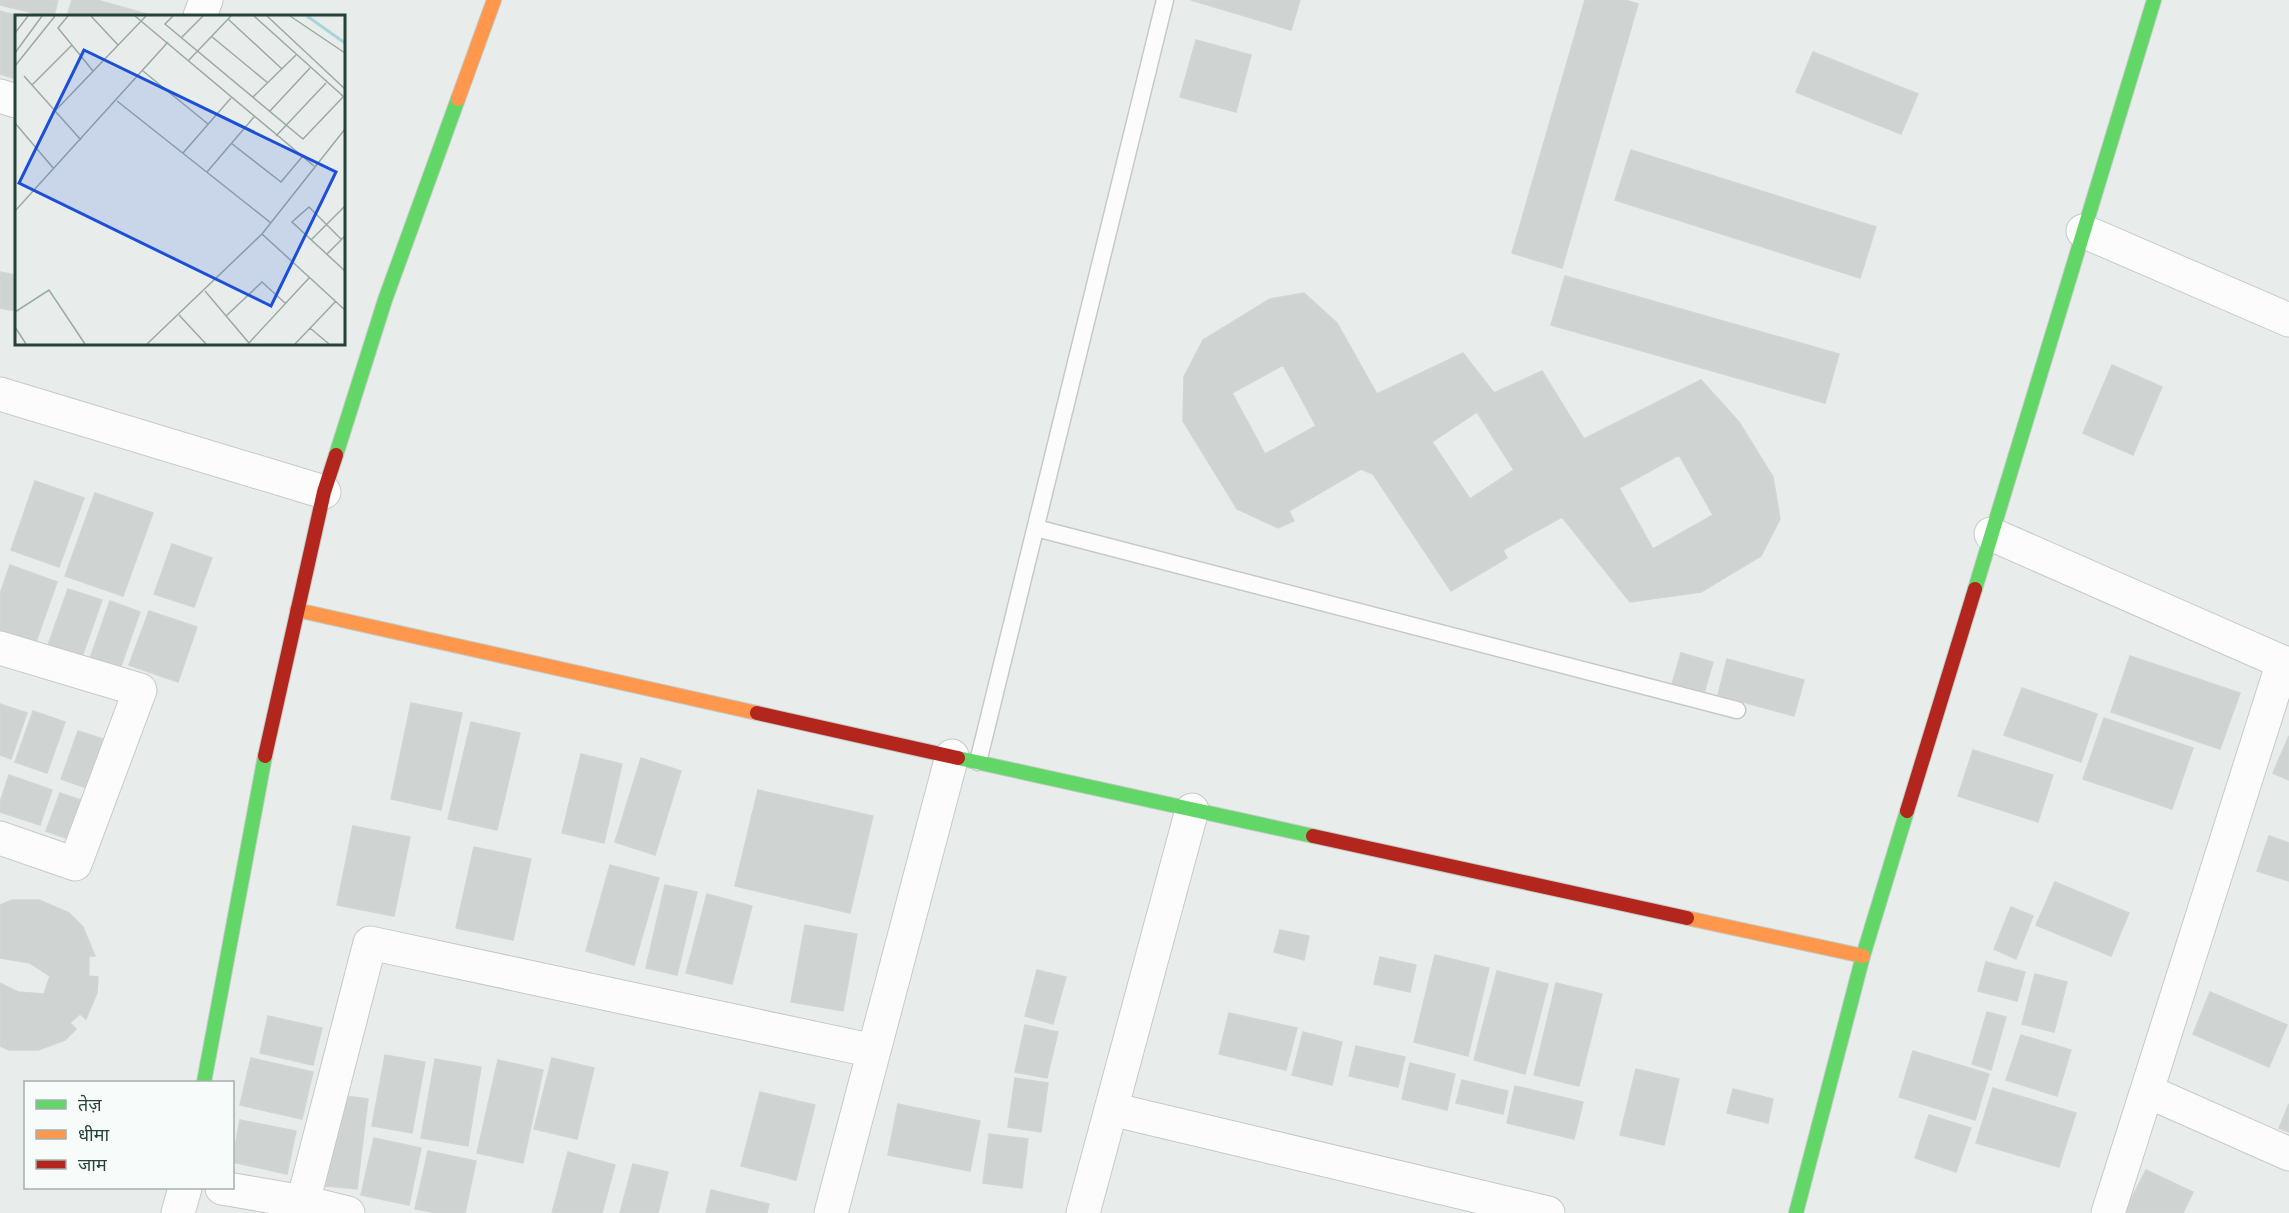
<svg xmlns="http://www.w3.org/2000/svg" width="2289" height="1213" font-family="Roboto,'Noto Sans Devanagari',sans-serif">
  <rect width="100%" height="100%" fill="#e8edeb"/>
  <!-- building -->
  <path fill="#cfd4d2" stroke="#d1d6d4" stroke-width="1.5" fill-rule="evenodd" d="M0,0H58L54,16H46L0,5Z
    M72,0H97L147,14V16H67Z
    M1191,0H1300L1291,30Z
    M1585,0H1625L1638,4L1562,268L1512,253Z
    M0,11L19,16H16V79L0,74Z
    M1196,40L1251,55L1236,112L1180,97Z
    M1813,52L1918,94L1901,134L1796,92Z
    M1631,150L1876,227L1860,278L1615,200Z
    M0,272L16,275V311L0,308Z
    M1565,276L1839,354L1825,403L1551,325Z
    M1304,293L1337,323L1377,394L1463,353L1494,393L1542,371L1584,439L1701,380L1739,422L1773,477L1780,519L1761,556L1701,592L1630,602L1562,517L1503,550L1507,558L1451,591L1373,474L1361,469L1289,511L1294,521L1278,528L1237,509L1183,421L1184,377L1203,340L1270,299ZM1283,365L1316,426L1265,454L1232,393ZM1477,412L1514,470L1470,499L1432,442ZM1679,455L1713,515L1653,549L1619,488Z
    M2112,365L2162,387L2133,455L2083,433Z
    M35,481L84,498L59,567L11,550Z
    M95,493L153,513L123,596L65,576Z
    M172,544L212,558L194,607L154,594Z
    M10,565L57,582L36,642L0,630V594Z
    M68,589L102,600L82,657L48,645Z
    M110,601L140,612L120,669L90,658Z
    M149,611L197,627L178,682L129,665Z
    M1681,653L1713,662L1704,693L1672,684Z
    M2130,656L2240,693L2220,749L2111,712Z
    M1727,659L1804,680L1794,716L1718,695Z
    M2022,688L2097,714L2081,762L2004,735Z
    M411,703L462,713L441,810L391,799Z
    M0,704L27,713L11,759L0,755Z
    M33,711L65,722L47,773L15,762Z
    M2104,718L2193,748L2172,809L2083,779Z
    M471,722L520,733L497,830L448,819Z
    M78,731L109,741L92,790L61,779Z
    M2289,736V780L2273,773Z
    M1973,750L2053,775L2038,822L1958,796Z
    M581,754L622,764L604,843L562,833Z
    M641,758L681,771L655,855L615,842Z
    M9,775L52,790L40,825L0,812V802Z
    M758,790L873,816L850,913L735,886Z
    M60,793L87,802L74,841L46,831Z
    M353,826L410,837L394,916L337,905Z
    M2269,836L2289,843V881L2257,871Z
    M474,847L531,859L513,940L456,928Z
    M610,865L659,878L634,965L586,951Z
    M2055,882L2129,913L2111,956L2036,925Z
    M665,885L697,892L677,975L646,968Z
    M707,894L752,906L732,984L686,973Z
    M12,900H39L69,913L83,927L95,956H89V976L98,977L97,993L86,1019L80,1014L70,1023L76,1029L65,1040L38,1050H9L0,1046V983L18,992L44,994L50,976L30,963L0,958V905Z
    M2011,907L2033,916L2016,959L1994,949Z
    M805,925L857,934L843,1011L791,1002Z
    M1280,930L1309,936L1304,960L1274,952Z
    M1435,955L1489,968L1468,1056L1414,1042Z
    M1380,957L1416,965L1410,992L1374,984Z
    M1986,962L2025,972L2017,1001L1978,991Z
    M1037,970L1066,977L1053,1024L1025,1016Z
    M1497,971L1548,984L1525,1074L1474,1060Z
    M2035,974L2067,982L2054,1032L2022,1024Z
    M1556,983L1602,994L1579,1086L1534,1075Z
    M2210,992L2287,1025L2269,1067L2193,1034Z
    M1987,1012L2006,1017L1991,1070L1972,1064Z
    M1229,1013L1297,1028L1286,1070L1219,1054Z
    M268,1016L322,1028L313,1065L260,1053Z
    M1025,1025L1058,1032L1047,1078L1015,1072Z
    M1303,1032L1342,1042L1332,1085L1292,1075Z
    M2021,1035L2071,1050L2057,1096L2006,1080Z
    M1356,1046L1405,1057L1398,1087L1349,1076Z
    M1913,1051L1989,1074L1975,1120L1899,1097Z
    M385,1055L425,1062L412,1133L372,1126Z
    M251,1058L313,1072L302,1119L240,1105Z
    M552,1058L594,1068L577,1139L534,1129Z
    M435,1059L481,1067L468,1146L421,1138Z
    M498,1060L543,1070L523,1163L477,1153Z
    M1410,1063L1455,1074L1447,1110L1402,1099Z
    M1636,1069L1679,1079L1664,1145L1620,1135Z
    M1015,1078L1048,1083L1041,1132L1008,1127Z
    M1462,1080L1508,1091L1503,1114L1456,1103Z
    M1515,1086L1583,1102L1574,1139L1507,1123Z
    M1993,1088L2076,1113L2059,1167L1976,1143Z
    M1733,1089L1773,1099L1768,1123L1727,1113Z
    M760,1092L815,1105L796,1180L741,1166Z
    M337,1095L368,1099L357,1189L326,1186Z
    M898,1104L980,1121L970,1171L888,1155Z
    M2289,1104V1132L2279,1128Z
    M1929,1115L1971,1128L1956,1172L1915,1158Z
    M240,1120L296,1131L287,1174L232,1162Z
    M989,1134L1028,1139L1022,1188L983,1183Z
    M374,1138L421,1148L409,1205L361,1195Z
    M428,1151L476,1161L465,1213H437L415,1209Z
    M568,1152L615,1165L602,1213H552Z
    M633,1164L668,1172L658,1213H620Z
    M2146,1170L2193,1192L2183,1213H2124Z
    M711,1190L769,1204L767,1213H706Z"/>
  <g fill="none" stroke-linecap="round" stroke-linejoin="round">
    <defs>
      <path id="lane" d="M1036,528L1737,710
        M978,762L1165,0"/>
      <path id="street" d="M200,16L206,0
        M0,96L16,101
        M2083,231L2289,320
        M0,394L324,492
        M1991,534L2289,665
        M0,648L140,690L75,864L0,838
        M2147,1091L2289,1154
        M1111,1109L1548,1213
        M222,1188L303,1202L348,1213
        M303,1202L370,943L874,1051
        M178,1213L185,1188
        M831,1213L952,756
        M1083,1213L1192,810
        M2108,1213L2283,662"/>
      <path id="fast" d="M336,455L385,300L458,99
        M1975,589L2154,0
        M958,758L1313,836
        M204,1082L265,756
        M1796,1213L1863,956L1907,811"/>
      <path id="slow" d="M458,99L494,0
        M297,610L757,713
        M1687,918L1863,956"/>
      <path id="jam" d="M757,713L958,758
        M265,756L324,492L336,455
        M1907,811L1975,589
        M1313,836L1687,918"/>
    </defs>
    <!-- lane casing -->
    <use href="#lane" stroke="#c5cac8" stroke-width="19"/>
    <!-- street casing -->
    <use href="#street" stroke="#c5cac8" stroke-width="35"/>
    <!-- fast casing -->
    <use href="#fast" stroke="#c3cbc8" stroke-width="16"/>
    <!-- slow casing -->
    <use href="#slow" stroke="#c3cbc8" stroke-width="16"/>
    <!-- jam casing -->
    <use href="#jam" stroke="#c3cbc8" stroke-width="16"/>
    <!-- lane -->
    <use href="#lane" stroke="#fcfcfc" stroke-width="16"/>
    <!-- street -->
    <use href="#street" stroke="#fcfcfc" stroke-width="33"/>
    <!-- fast -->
    <use href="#fast" stroke="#63d668" stroke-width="14"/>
    <!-- slow -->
    <use href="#slow" stroke="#ff974d" stroke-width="14"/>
    <!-- jam -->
    <use href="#jam" stroke="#b3261e" stroke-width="14"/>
  </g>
  <!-- overview -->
  <g transform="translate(15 15)">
    <rect width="330" height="330" fill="#e8edeb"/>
    <path fill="none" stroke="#a9d4db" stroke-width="3" d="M292,1L330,28"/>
    <path fill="none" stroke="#9aa9a4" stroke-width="1.5" d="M53,1L43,13L78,56M76,1L103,30M120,1L299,151M158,1L150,9L288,124L328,82M239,1L329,82M252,1L330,74M275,1L330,38M213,4L267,54M0,18L13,1M196,21L253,68M166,23L188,1M0,38L27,1M173,46L216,1M0,51L40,1M128,56L193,109M9,61L66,125M17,70L57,30M238,82L281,40M102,86L256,208M40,96L131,1M255,96L295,53M0,108L39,154M261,121L311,68M216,128L266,167L287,142M168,138L216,83M192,157L239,102M0,196L153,27M247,219L330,295M326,224L294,192L277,207L330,256M296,225L330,191M312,239L330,221M190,276L234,328M0,297L34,275L70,329M164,300L191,329M211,301L247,267L271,289M0,312L11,329M295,313L314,329M132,329L247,219L330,114M233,329L294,263M280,329L321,286"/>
    <path fill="#1d4ed8" fill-opacity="0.15" stroke="#1d4ed8" stroke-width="3" d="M69,35L321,157L256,291L4,168Z"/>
    <rect width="330" height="330" fill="none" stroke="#24423a" stroke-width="3"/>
  </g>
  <!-- legend -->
  <rect x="24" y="1081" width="210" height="108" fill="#f7fbf9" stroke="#a3b1ad" stroke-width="1.5"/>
  <rect x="36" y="1100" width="30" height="9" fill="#63d668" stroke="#a3b1ad" stroke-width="1.5"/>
  <text x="78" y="1111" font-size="18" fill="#24423a">तेज़</text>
  <rect x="36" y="1130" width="30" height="9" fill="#ff974d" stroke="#a3b1ad" stroke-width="1.5"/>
  <text x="78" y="1141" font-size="18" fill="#24423a">धीमा</text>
  <rect x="36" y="1160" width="30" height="9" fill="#b3261e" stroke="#a3b1ad" stroke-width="1.5"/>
  <text x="78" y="1171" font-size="18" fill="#24423a">जाम</text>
</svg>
